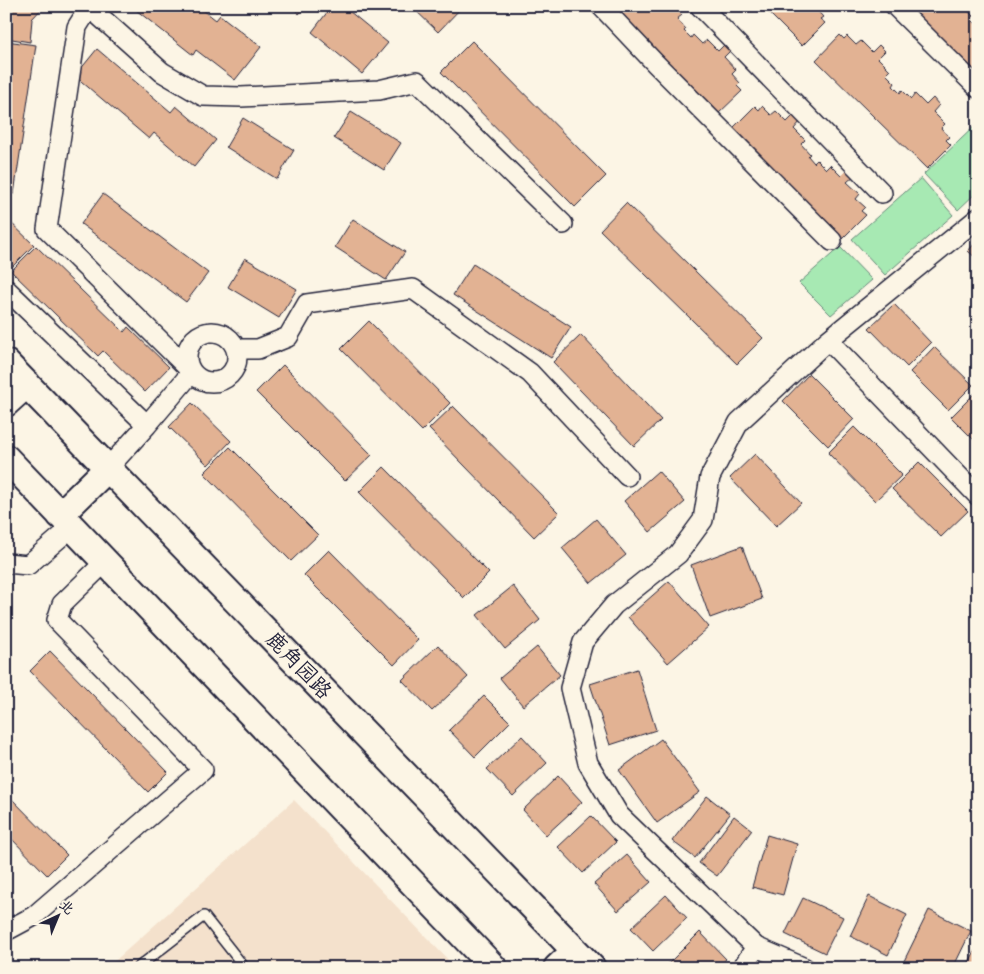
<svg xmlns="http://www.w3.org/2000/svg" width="984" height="974" font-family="Caveat,'LXGW WenKai TC',sans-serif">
  <rect width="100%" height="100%" fill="#fcf5e5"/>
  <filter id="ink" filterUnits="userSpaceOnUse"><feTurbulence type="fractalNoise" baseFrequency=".02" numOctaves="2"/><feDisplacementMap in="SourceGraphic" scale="10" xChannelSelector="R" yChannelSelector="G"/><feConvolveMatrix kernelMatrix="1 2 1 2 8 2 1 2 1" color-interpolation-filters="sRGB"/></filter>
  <g filter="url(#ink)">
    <!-- built -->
    <path fill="#f4e1cc" d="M294,800L456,968H107Z"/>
    <!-- green -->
    <path fill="#a7e9b3" stroke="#648677" d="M978,123V191L958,210L924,174Z
      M921,178L953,215L885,275L852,239Z
      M840,247L872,280L831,315L799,283Z"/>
    <!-- building -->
    <path fill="#e2b293" stroke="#22223b" d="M6,6H44L32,19L30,42L6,38Z
      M131,6H198L216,20L220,15L261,47L235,80L196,50L193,55Z
      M291,6H307L299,14Z
      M332,6H343L388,43L362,74L312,32Z
      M411,6H463L438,32Z
      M610,6H673L682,15L677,19L686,29L684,31L691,38L693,35L702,44L707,40L718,51L725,44L731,50L724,57L736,70L732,74L740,83L737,86L742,91L717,115Z
      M762,6H815L814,7L823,17L820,19L825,23L802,46Z
      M908,6H965L964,7L973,16L971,19L978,26V75Z
      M840,35L844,39L847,36L856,45L861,41L872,52L879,45L885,51L878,58L890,70L886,74L895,83L893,86L900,93L902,90L911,99L915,94L926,105L933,98L939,105L933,112L945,124L941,128L949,137L946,140L951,145L927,169L816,60Z
      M6,41L36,45L14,194L6,192Z
      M472,41L606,176L575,207L441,72Z
      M97,49L171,112L176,106L216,140L194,167L154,133L149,139L75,76Z
      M755,106L759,110L762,106L771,115L776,111L787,122L794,115L800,122L794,129L805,140L801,144L810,154L808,156L814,163L817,160L826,169L830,165L841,176L848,169L855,175L847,182L860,194L856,199L865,207L861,211L866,215L842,239L731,130Z
      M351,112L401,143L384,170L334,138Z
      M243,118L294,150L277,179L226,147Z
      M103,194L208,273L186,302L81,224Z
      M626,203L763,338L737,364L600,230Z
      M6,218L34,245L7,272L6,271Z
      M353,219L405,252L386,280L335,247Z
      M978,240V260L968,251Z
      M36,246L124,332L128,327L169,367L145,392L103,351L98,356L11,271Z
      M245,258L297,289L279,318L228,287Z
      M473,264L571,327L551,358L453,295Z
      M894,304L931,343L907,367L869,328Z
      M369,321L450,403L422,431L341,349Z
      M581,335L661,420L634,446L553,362Z
      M934,347L973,385L948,410L910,372Z
      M283,365L372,455L345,481L256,392Z
      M809,374L854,419L828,446L783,401Z
      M977,391L978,392V444L951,417Z
      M192,403L231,441L208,465L169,427Z
      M453,406L559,513L534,537L429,429Z
      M854,427L902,475L875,501L828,453Z
      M230,447L318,535L291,561L204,473Z
      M755,454L801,503L776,526L730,478Z
      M919,462L968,511L941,537L892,489Z
      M384,467L489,573L464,598L359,492Z
      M658,471L685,502L650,532L624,501Z
      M596,519L626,555L591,583L562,548Z
      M742,546L762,599L710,618L691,565Z
      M329,550L418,640L394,665L304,575Z
      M669,581L709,627L668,663L628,617Z
      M513,586L540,620L505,649L477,615Z
      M438,645L468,677L432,711L402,680Z
      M537,647L560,675L523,706L500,678Z
      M50,651L168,772L148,792L30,671Z
      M637,669L656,730L610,745L590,684Z
      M484,696L510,722L475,757L449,730Z
      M522,736L547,763L513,796L487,769Z
      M661,739L700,792L657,823L619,770Z
      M558,776L582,802L546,835L523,810Z
      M6,793L67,855L47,875L6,833Z
      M707,796L730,814L695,858L672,841Z
      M591,816L616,842L583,873L558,847Z
      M734,816L752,830L717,876L699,863Z
      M767,835L797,844L783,895L752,887Z
      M627,855L651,882L618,911L594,884Z
      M666,895L687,918L653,951L631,928Z
      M869,896L907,915L888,955L850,936Z
      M803,898L843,917L825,953L785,934Z
      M929,910L971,931L953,968H912L903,963Z
      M700,932L726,959L717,968H666L665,967Z
      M978,945V968H966Z"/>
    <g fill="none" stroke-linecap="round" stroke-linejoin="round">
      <defs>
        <path id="lane" d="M137,968L204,916L245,968"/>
        <path id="street" d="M88,6L162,72L203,96L241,97L379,90L417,81L563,224
          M601,6L655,63L832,241
          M700,6L882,193
          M895,6L978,88
          M89,8L77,27L47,229L192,372L147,425
          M978,218L828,340L978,496
          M6,289L147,425L108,468
          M187 357a25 25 0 1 1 50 0a25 25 0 1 1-50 0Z
          M236,349H258L288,337L307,304L413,289L530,373L627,476
          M6,563L28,565L72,527
          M6,931L34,916L203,770L57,620L62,604L105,562
          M742,968L756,947
          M805,968L756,947L619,815L588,763L570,688L583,642L614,605L678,554L703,520L710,477L739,422L828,340"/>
        <path id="secondary" d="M6,363L592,968
          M6,403L27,384
          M6,458L494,968
          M60,515L108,468
          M557,968L575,951"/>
      </defs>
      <!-- lane casing -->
      <use href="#lane" stroke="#22223b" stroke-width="12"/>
      <!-- street casing -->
      <use href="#street" stroke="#22223b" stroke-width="22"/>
      <!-- secondary casing -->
      <use href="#secondary" stroke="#22223b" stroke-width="30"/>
      <!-- lane -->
      <use href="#lane" stroke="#fcf5e5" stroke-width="9"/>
      <!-- street -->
      <use href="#street" stroke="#fcf5e5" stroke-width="19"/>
      <!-- secondary -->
      <use href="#secondary" stroke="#fcf5e5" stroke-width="26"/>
    </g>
  </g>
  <g text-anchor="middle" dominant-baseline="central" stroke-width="4" stroke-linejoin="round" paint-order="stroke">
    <!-- street labels -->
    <g font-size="21" fill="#22223b" stroke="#fcf5e5">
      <text transform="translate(299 665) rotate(46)">鹿角园路</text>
    </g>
  </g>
  <!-- margin -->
  <rect width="984" height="974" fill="none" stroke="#fcf5e5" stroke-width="25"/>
  <rect x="12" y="12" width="959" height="949" fill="none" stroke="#22223b" stroke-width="2" filter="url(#ink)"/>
  <!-- north arrow -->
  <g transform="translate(58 916) rotate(44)" stroke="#fcf5e5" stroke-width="4" paint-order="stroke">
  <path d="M0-4L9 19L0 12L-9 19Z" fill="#22223b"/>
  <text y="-8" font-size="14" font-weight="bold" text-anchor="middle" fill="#22223b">北</text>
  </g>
</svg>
